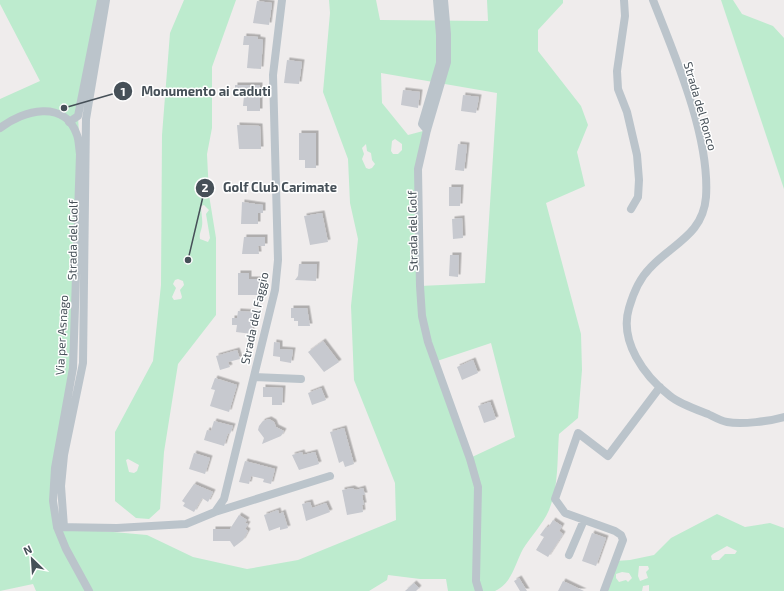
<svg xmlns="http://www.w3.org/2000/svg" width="784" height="591" font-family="'Exo 2',sans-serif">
  <defs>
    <filter id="shadow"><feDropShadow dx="2.5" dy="-2.5" stdDeviation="0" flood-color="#0004"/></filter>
  </defs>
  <rect width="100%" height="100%" fill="#efecec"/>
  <!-- green -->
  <path fill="#bdebce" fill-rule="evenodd" d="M0,0H101L78,116L80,154L73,368L55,468L57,527L147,535L193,557L247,569L298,560L396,520L395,483L354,380L351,306L358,239L350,203L348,159L323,92L330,13L329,0H376L380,20L488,21L487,0H563V3L538,30V51L581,106L588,125L577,152L585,186L546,203L581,334L582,370L578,418L559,434C557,458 559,487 549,510C543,524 531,536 523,549C515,564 512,583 495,591H448L446,579H420L388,575L387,580L369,591H36L33,584L0,591V99L40,81L0,4ZM381,73L497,93L485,283L420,286L418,169L427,130L408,135L382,103ZM395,139L402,144V150L398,154H393L391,151L392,141ZM366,144L367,151L371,153L372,160L375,164L372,168L369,169L366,168L362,159L364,154L362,148ZM491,343L515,437L470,458L434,362Z
    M184,0H236L212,67V128L207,154L209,195L216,238V315L178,364L164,452L160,509L149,519L136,518L115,501V432L153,361L161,285L162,135L170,33ZM204,205L209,210L206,214L210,238L208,242L200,239C199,234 201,232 202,226C203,220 201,213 201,206ZM178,279L183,281L184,285L180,290L182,297L181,299L174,300L172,297L176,288L173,284L175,280ZM128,459L139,465L137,471L134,473L129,472L126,460Z
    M721,0H733L742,14L773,26L784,38V189Z
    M717,514L745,527L770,523L784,528V591H649V585L643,586L642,591H604L616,561L630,560L654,555L671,538ZM727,546L737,551L735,554H725L719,560H712L711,556L713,554ZM639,566H648L649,569L646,572L648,578L640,581L638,576ZM622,572L629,573L632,578L628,582L626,580L619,582L616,578V574Z"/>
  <!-- building -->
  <path fill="#c7c9cf" filter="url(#shadow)" d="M257,1L272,3L269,25L253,23Z
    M244,36L258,37V39L263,40L261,69L247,68L249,45H243Z
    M287,60L302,62L299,84L284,83Z
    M235,85H260V111H247V106H243L244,96H235Z
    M403,90L420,92L418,108L401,105Z
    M463,95L479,97L476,113L461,111Z
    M237,125L260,126L261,149H239Z
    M299,133H316V168H305V160H299Z
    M458,144L467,145L464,171L455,170Z
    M449,187H461L460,206H449Z
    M242,202L263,205V213H258V224H241Z
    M322,213L328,242L310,245L304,216Z
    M462,218L463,238L453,239L452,219Z
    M244,237H265V246H258L259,254H242Z
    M450,255H459L458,277L449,276Z
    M299,264H317L316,281L295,280L298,276Z
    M238,273H249V279H259V295H238Z
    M291,308H307L310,326H298V321H294V318H291Z
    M238,311L253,312L252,334L236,332L237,325H232V318H237Z
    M323,341L339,362L324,372L308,352Z
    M274,342L280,343V349L293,350L291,363L280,361V357L273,356Z
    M237,350L240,359L228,362L230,367L220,370L216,356Z
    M473,360L478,373L462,380L457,367Z
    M215,378L237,385L229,412L210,406L215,390L211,389Z
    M263,387L283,388L282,405H272V397H263Z
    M321,388L326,400L312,405L308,393Z
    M490,402L496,419L484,423L478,406Z
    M269,419L274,422L276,427L284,431L281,436L262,444L264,438L258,430L259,426L263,421Z
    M214,421L233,426L230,434L228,433L224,446L204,440L207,430L211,431Z
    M344,428L354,464L345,467L343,461L339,463L330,432Z
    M302,452L303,455L315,452L319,464L299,470L292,455Z
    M194,453L210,458L205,474L189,469Z
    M245,461L275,469L271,484L263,482L264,479L251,476L249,484L239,482Z
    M194,484L213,492L208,502L202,498L194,512L183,506L185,503L182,501Z
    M352,488L356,490L363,488L365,495H362L364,505H362L363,512L347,515L342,490Z
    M310,502L312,508L326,503L330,512L306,521L302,504Z
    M278,510L279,514L283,512L288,528L280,530V527L269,531L264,515Z
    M239,515L247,520L245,523L248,524L245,529L248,531L243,540L234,547L230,541H213V529H230Z
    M553,520L562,526L559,531L563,534L548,557L536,550L544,537L540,535L546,527L548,528Z
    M592,533L606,538L596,566L582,561Z
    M519,578L527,591H520L514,581Z
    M563,581L584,591H558Z
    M414,583L419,588L416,591H405Z"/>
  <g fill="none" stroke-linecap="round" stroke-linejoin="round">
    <!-- minor -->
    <path stroke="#bbc4cb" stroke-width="8" d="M444,0L447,34V62L427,130L418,169L420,286L422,316L428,342L470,459L478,487L476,581L479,591
      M624,0L625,16L617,71L618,89L627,112L637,155L639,180L638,197L631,209
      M653,0C675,56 710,136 706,197C703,235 672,244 650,268C640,278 633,294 629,308C619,341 644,376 670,396C680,404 695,409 708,414C714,417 721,421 727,422C742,425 770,421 784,417
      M69,122L78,116L101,0
      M0,128C23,110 65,99 77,135C79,140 79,148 80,154L73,368L55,468L53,501L57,527L66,549L89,591
      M427,130L422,124L440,63V35L437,0
      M254,377L301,379
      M215,512L330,476
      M57,527L117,528L186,524L215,512L224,499L275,290L278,260L273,75L282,0
      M64,527L61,486L64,455L83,363L86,119L106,0
      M569,555L584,520
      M604,591L623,540L621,535L615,531L565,513L555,499L578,433L608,456L660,387"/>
  </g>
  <g text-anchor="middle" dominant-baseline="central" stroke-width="3" stroke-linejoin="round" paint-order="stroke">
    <!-- street labels -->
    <g font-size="12" fill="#465058" stroke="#fff">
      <text transform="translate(701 106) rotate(74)">Strada del Ronco</text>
      <text transform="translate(412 231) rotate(-91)">Strada del Golf</text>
      <text transform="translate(72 240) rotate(-89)">Strada del Golf</text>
      <text transform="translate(254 318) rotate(-78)">Strada del Faggio</text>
      <text transform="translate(61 335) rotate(-87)">Via per Asnago</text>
    </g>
  </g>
  <!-- callouts -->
  <path fill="none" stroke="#465058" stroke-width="1.5" d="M64 108L123 91M188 260L205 188"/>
  <g fill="#465058" stroke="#fff" stroke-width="1.5">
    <circle cx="64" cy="108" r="4"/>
    <circle cx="188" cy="260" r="4"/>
    <circle cx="123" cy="91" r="10"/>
    <circle cx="205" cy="188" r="10"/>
  </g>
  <g font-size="12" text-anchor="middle" font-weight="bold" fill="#fff">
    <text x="123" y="96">1</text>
    <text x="205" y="192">2</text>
  </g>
  <g font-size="13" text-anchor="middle" font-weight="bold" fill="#465058" stroke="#fff" stroke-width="3" stroke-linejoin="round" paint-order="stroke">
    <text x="206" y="96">Monumento ai caduti</text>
    <text x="280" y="192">Golf Club Carimate</text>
  </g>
  <!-- north arrow -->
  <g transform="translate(32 559) rotate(335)" stroke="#ffffff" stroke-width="3" paint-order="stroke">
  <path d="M0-3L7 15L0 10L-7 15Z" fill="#465058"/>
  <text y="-6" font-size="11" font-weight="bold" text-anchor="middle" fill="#465058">N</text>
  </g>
</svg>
